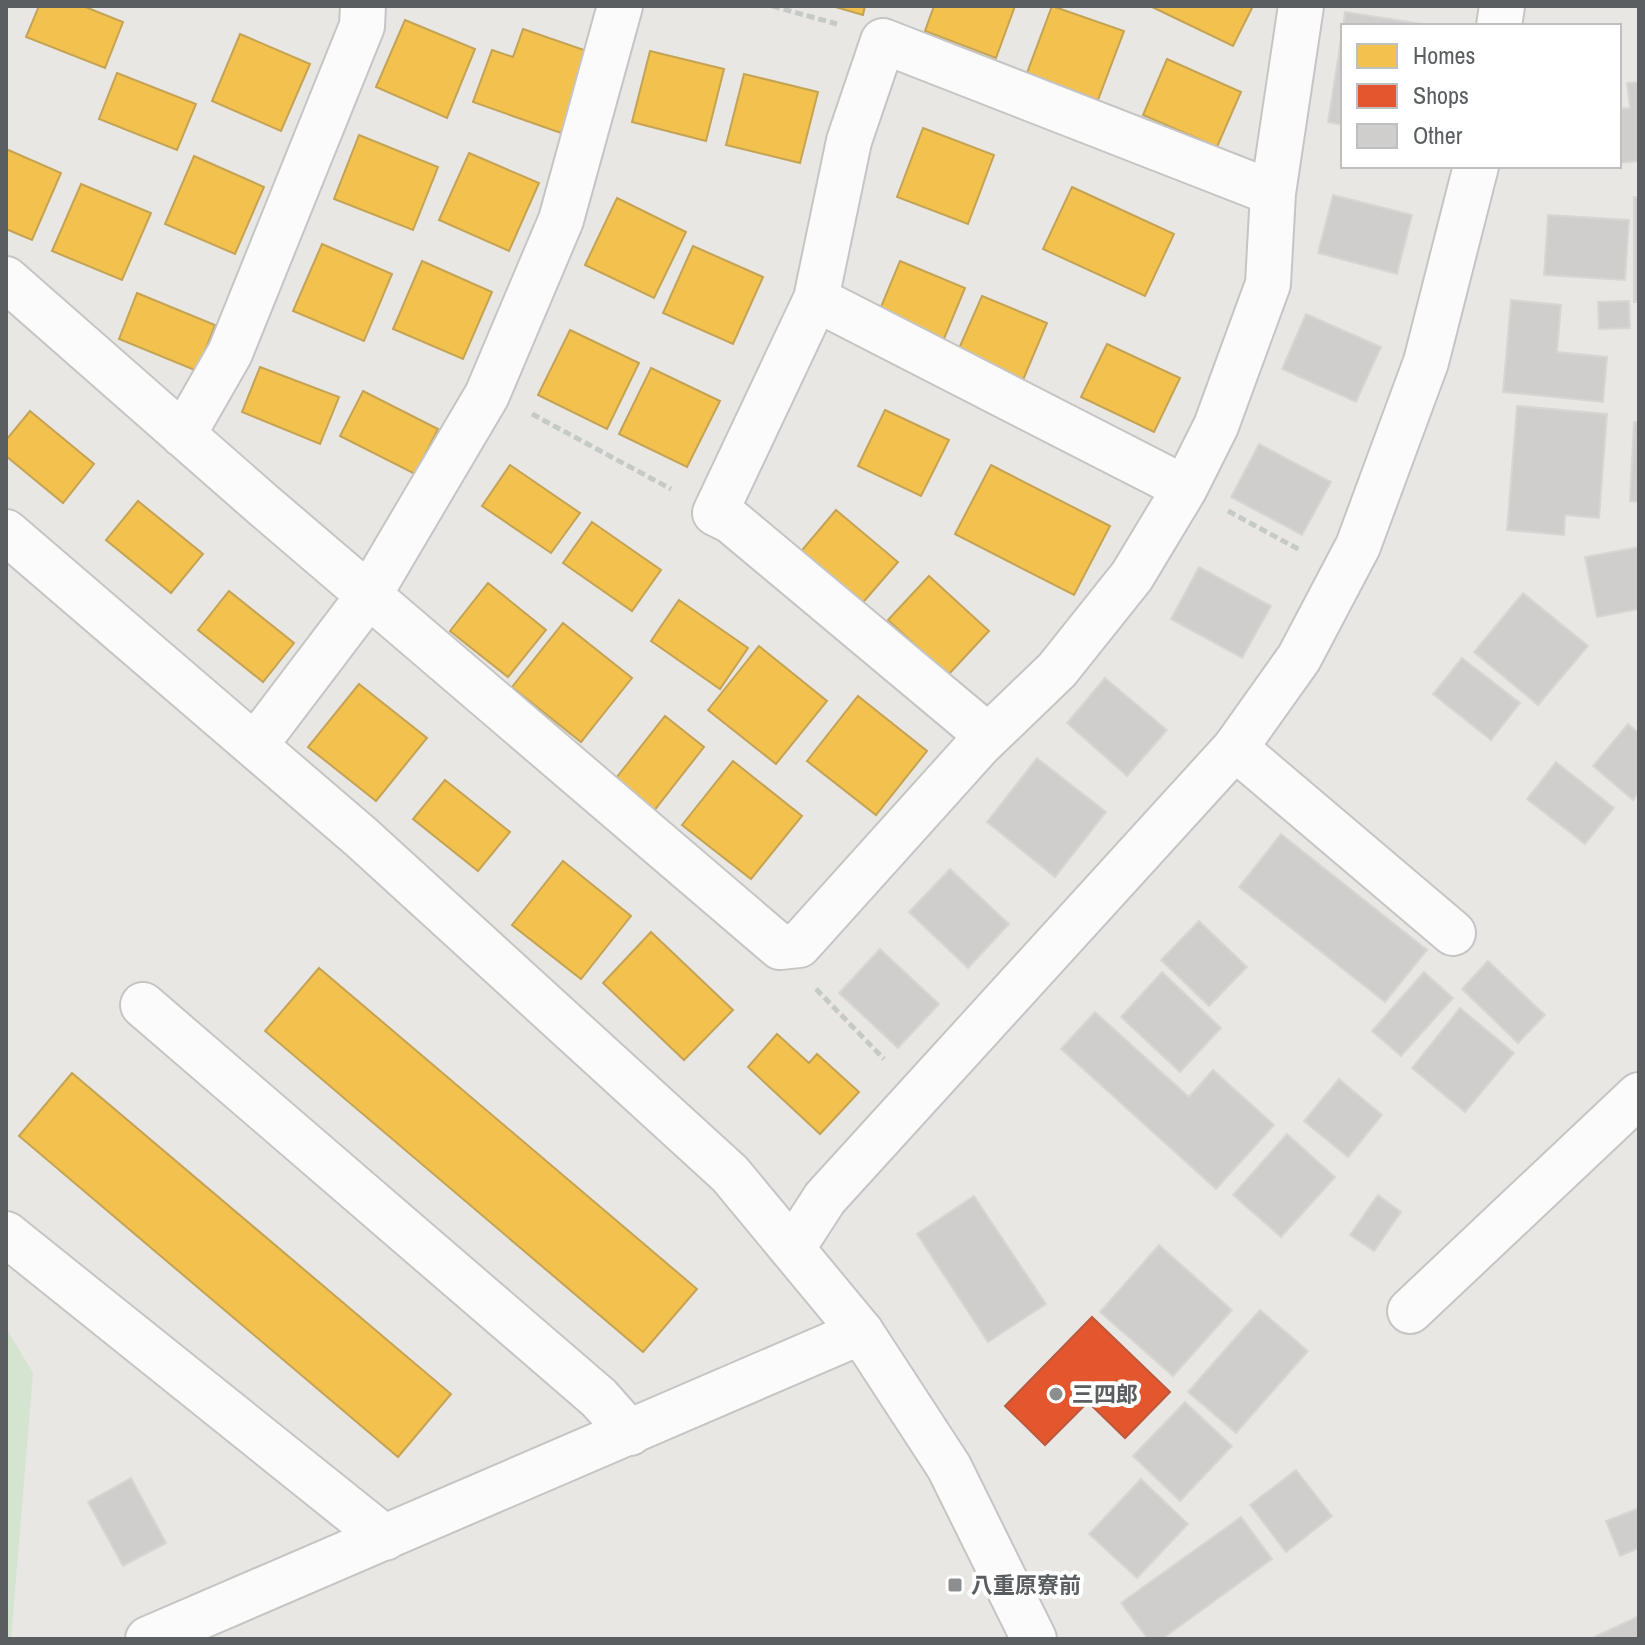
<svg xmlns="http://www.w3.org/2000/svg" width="1645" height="1645" font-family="'Archivo Narrow','Noto Sans JP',sans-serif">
  <rect width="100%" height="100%" fill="#e9e7e4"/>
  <!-- green -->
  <path fill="#d4e4d0" d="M6,1328L33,1373L11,1639H6Z"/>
  <!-- homes -->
  <path fill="#f2c14e" stroke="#c4a354" stroke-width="2" d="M39,6H83L123,22L105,68L26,37Z
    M832,6H865L863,15Z
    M934,6H1015L996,58L925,31Z
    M1052,6L1124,31L1098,100L1027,73Z
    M1150,6H1253L1233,46Z
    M405,20L475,49L447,118L376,87Z
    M523,29L590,52L561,133L473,102L492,50L513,57Z
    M240,34L310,64L281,131L212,101Z
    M650,51L724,69L706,141L632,122Z
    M1167,59L1241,92L1217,147L1143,115Z
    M117,73L196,104L177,150L99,119Z
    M744,74L818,92L800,163L726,145Z
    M923,128L994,155L968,224L897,197Z
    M359,135L438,167L413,230L334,199Z
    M6,149L61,173L32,240L6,229Z
    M469,153L539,183L509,251L439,220Z
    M194,156L264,187L235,254L165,224Z
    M81,184L151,213L122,280L52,251Z
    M1072,187L1174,234L1145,296L1043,249Z
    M617,198L686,232L654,298L585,265Z
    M322,244L392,274L364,341L293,311Z
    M693,246L763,277L733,344L663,313Z
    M422,261L492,292L463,359L393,329Z
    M900,261L965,288L941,346L876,319Z
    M137,293L215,325L197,371L119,339Z
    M982,296L1047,323L1023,380L957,353Z
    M570,330L639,363L607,429L538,395Z
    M1107,344L1180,378L1154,432L1081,397Z
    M260,367L339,397L320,444L242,412Z
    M651,368L720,401L687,467L619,434Z
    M363,391L438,429L415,474L340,436Z
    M885,410L949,440L921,496L858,466Z
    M30,411L94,464L63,503L6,456V440Z
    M510,465L580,513L551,553L482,506Z
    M991,465L1110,526L1074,595L955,534Z
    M138,501L203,554L171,593L106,540Z
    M836,510L898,562L859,607L797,556Z
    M592,522L661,570L632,611L563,563Z
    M929,576L989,631L948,675L888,620Z
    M488,583L546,630L508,677L450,631Z
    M229,591L294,643L263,682L198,630Z
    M679,600L748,648L720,689L651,641Z
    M563,623L632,678L581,742L512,687Z
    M759,646L827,701L776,764L708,710Z
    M359,684L427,738L376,801L308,747Z
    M858,696L927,751L876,815L807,761Z
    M665,716L704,747L653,812L613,782Z
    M733,761L802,816L751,879L682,825Z
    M445,780L510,832L478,871L413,819Z
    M563,861L631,916L581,979L512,925Z
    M651,932L733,1010L684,1060L603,983Z
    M319,968L697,1289L643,1352L265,1031Z
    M777,1034L809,1063L817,1054L859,1092L820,1134L748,1067Z
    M72,1073L451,1394L398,1457L19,1136Z"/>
  <!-- shops -->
  <path fill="#e4572e" stroke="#bb593d" stroke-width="2" d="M1092,1317L1170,1392L1125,1438L1088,1402L1045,1445L1005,1406Z"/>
  <!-- building -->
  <path fill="#d0cecd" stroke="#d8d6d3" stroke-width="2" d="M1345,12L1435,26H1343Z
    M1343,27V125L1328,122Z
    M1639,82V161L1619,163V109L1630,108L1627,83Z
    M1333,195L1412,215L1397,274L1318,253Z
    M1634,197H1639V302H1634Z
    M1548,215L1629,220L1625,280L1544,275Z
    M1511,300L1561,305L1557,352L1607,357L1603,402L1503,392Z
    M1629,301L1630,328L1599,329L1598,302Z
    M1306,314L1381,347L1356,402L1282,369Z
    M1517,406L1607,414L1599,518L1565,515L1564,535L1507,530Z
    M1634,422H1639V502L1630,501Z
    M1259,444L1331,482L1302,535L1231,497Z
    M1639,547V609L1597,617L1585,557Z
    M1199,567L1271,606L1242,658L1171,619Z
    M1523,593L1588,646L1538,705L1474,652Z
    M1462,658L1520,703L1491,740L1433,694Z
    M1105,678L1167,730L1127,776L1067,723Z
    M1628,724L1639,733V792L1633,800L1593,766Z
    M1037,758L1106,812L1055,877L987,822Z
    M1556,762L1614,808L1585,844L1527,799Z
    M1281,834L1427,950L1385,1002L1239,887Z
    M950,869L1009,924L968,968L909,912Z
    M1199,921L1247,967L1209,1006L1161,960Z
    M880,949L939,1004L898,1048L839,993Z
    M1488,961L1545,1015L1518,1043L1462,989Z
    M1162,972L1221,1028L1180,1072L1121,1017Z
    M1424,972L1453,998L1401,1056L1372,1031Z
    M1460,1008L1514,1053L1465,1112L1412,1068Z
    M1095,1012L1189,1097L1213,1070L1274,1125L1216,1189L1061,1049Z
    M1339,1079L1382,1115L1348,1157L1304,1121Z
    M1287,1134L1335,1177L1281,1237L1233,1195Z
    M1378,1195L1401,1212L1374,1251L1350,1235Z
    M974,1196L1046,1304L988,1342L917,1234Z
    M1159,1245L1232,1310L1173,1376L1100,1312Z
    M1260,1310L1308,1351L1236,1433L1188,1392Z
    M1185,1402L1232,1446L1180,1501L1133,1456Z
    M1296,1470L1332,1516L1286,1552L1250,1505Z
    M131,1478L166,1543L123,1566L88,1502Z
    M1141,1479L1188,1524L1137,1578L1089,1534Z
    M1639,1508V1548L1620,1556L1606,1521Z
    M1241,1517L1272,1559L1162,1639H1148L1121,1603Z
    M1639,1616V1639H1590Z"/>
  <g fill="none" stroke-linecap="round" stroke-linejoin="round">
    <defs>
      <path id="minor" d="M6,279L261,503L780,947L799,945L979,745L1057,670L1132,576L1185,488L1216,426L1268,284L1273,193L1301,6
        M816,299L1185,488
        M183,435L230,353L362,26L363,6
        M988,736L731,521L715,513L816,299L849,141L883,41L1273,193
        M256,744L369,595L487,395L561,220L620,6
        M1235,748L1453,933
        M143,1005L599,1398L630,1433
        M6,1234L385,1538
        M1410,1311L1639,1095
        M148,1639L861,1332"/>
      <path id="tertiary" d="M1499,26L1502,6
        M6,532L361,837L730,1174L861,1332L949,1467L1034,1639
        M792,1249L825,1198L1235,748L1299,658L1358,546L1426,362L1476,166"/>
    </defs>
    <!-- minor casing -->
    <use href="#minor" stroke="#c5c5c5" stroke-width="48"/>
    <!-- tertiary casing -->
    <use href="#tertiary" stroke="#c5c5c5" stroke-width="48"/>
    <!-- path -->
    <path stroke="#c6cac6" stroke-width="5" stroke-dasharray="8 4" stroke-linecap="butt" d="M772,6L837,24
      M532,414L671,489
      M1228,511L1300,550
      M816,989L884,1059"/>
    <!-- minor -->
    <use href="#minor" stroke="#fcfbfb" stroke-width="44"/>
    <!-- tertiary -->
    <use href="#tertiary" stroke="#fcfbfb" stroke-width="44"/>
  </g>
  <!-- markers -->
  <g fill="#8c8e8f" stroke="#fff" stroke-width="3">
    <circle cx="1056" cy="1394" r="8"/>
    <rect x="947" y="1577" width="16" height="16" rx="4"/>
  </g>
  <g text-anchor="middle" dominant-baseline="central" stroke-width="8" stroke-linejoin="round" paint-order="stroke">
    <!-- poi labels -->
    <g font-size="22" font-weight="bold" fill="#5a5e61" stroke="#fff" text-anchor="start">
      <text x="1072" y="1394">三四郎</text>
      <text x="971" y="1585">八重原寮前</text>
    </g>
  </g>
  <!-- border -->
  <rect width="1645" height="1645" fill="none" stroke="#5a5e61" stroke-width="16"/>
  <!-- legend -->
  <rect x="1341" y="24" width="280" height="144" fill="#ffffff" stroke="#bdbfc0" stroke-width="2"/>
  <rect x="1357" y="44" width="40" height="24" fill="#f2c14e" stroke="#bdbfc0" stroke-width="2"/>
  <text x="1413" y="64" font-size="24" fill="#5a5e61">Homes</text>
  <rect x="1357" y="84" width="40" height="24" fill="#e4572e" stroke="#bdbfc0" stroke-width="2"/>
  <text x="1413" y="104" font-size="24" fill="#5a5e61">Shops</text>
  <rect x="1357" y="124" width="40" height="24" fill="#d0cecd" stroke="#bdbfc0" stroke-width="2"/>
  <text x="1413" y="144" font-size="24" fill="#5a5e61">Other</text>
</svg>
